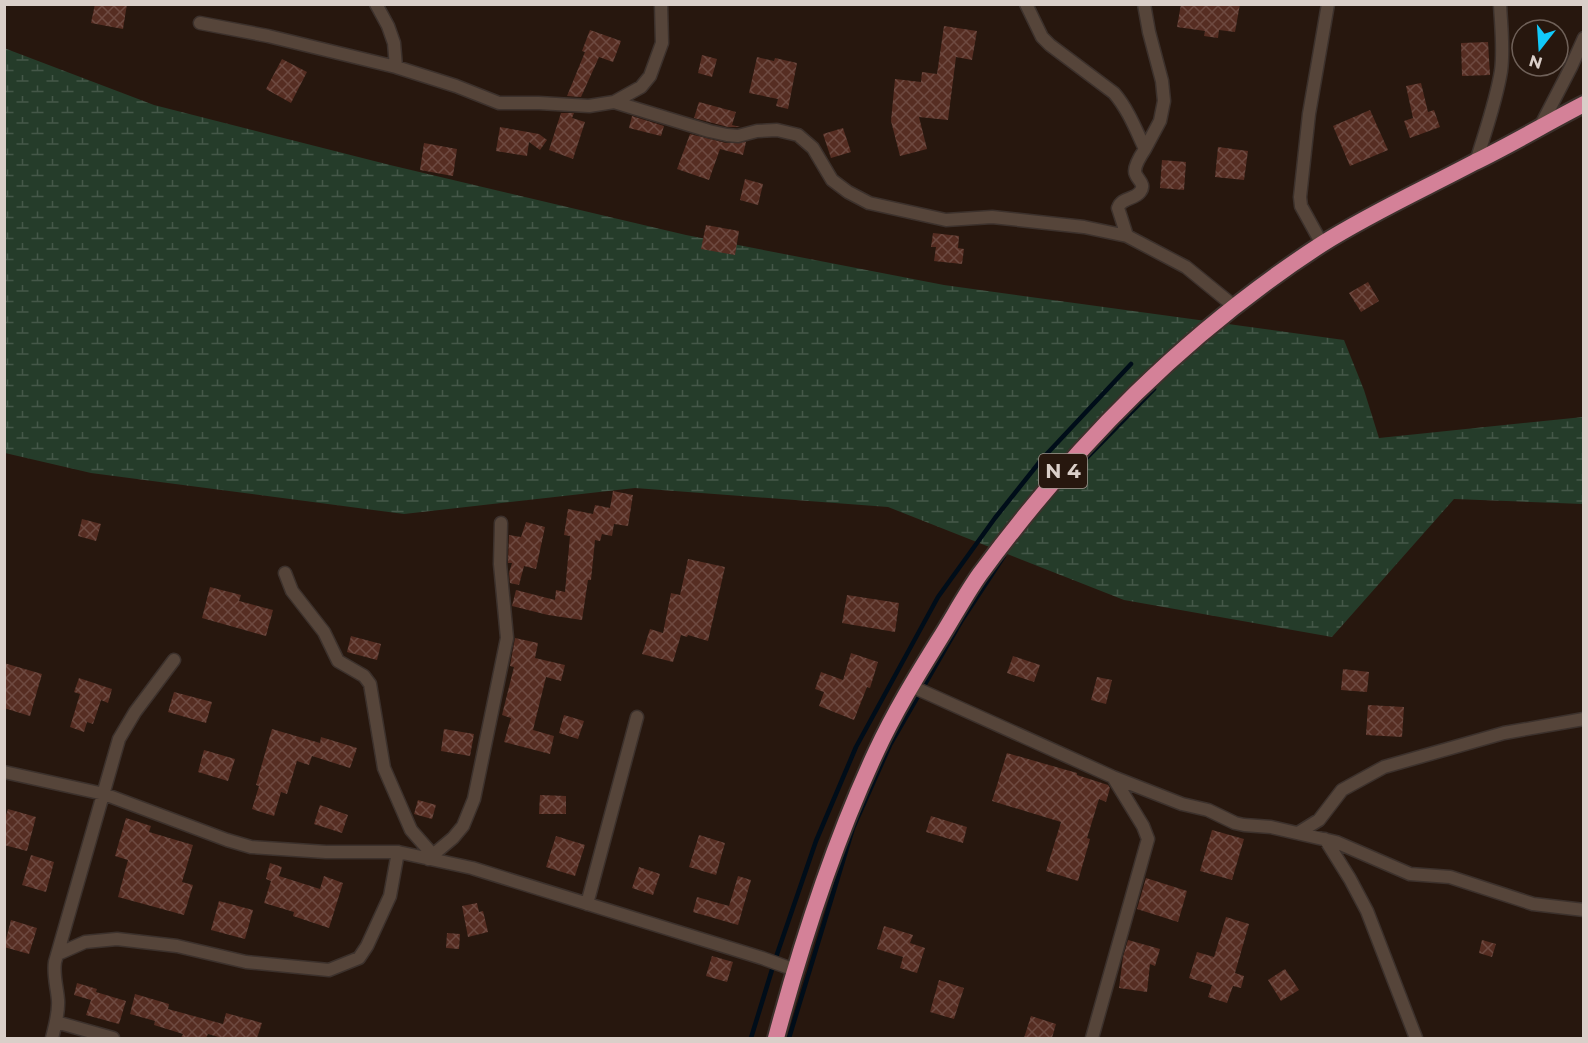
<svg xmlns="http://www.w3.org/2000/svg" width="1588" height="1043" font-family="Montserrat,sans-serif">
  <defs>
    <pattern id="wetland-marsh" width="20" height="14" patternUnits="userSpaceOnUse" patternTransform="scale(1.5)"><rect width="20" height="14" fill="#253c2a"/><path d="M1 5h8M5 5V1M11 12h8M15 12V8" fill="none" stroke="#445748"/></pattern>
    <pattern id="building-cross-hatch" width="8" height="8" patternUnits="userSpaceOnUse" patternTransform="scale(1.5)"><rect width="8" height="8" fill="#562d22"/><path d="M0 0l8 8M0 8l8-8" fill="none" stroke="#6e4a41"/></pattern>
  </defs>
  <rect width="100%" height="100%" fill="#27170e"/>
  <!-- wetland -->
  <path fill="url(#wetland-marsh)" d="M4,48L154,105L390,165L686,235L944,285L1344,340L1364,390L1379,438L1583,417V504L1454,499L1332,637L1124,600L888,507L635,488L404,514L91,473L5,453Z"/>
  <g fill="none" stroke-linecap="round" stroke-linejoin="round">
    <!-- stream -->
    <path stroke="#000d19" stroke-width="4.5" d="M1070,475L1154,389
      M751,1038L775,960L816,841L856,747L938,597L995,518L1042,459L1131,364
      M789,1038L853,828L890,745L962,620L1004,556"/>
  </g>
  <!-- building -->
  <path fill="url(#building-cross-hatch)" d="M95,4H127L123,29L91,23Z
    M1181,4H1240L1235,32L1219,30L1218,38L1204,36L1205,31L1177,27Z
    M944,26L977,31L972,60L956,57L948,120L919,117L927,149L900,156L891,121L895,79L921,82L922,72L937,74Z
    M590,30L621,41L613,62L599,57L581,97L567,96L585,52L582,51Z
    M1488,42L1490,75L1462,76L1461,43Z
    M702,55L717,59L712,77L698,73Z
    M757,57L774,61L775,58L797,63L788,109L776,106L778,99L749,93Z
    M282,59L307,72L291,103L266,89Z
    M1421,83L1428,112L1434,110L1440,127L1410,138L1404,121L1413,118L1406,86Z
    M699,102L736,112L732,125L740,127H728L694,118Z
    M1370,110L1388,150L1350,166L1333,126Z
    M561,113H574L572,118L585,122L573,159L549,150Z
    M632,116L664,126L661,136L629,128Z
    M500,127L539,134L547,140L540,150L529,142L527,156L496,151Z
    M843,128L851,152L831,158L823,134Z
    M690,134L726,143L746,142L743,155L720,149L709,180L677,169Z
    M424,143L457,149L453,176L420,170Z
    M1218,147L1248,151L1244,180L1215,177Z
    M1162,160L1186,162L1184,190L1160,188Z
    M745,179L763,184L758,205L740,200Z
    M706,225L739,231L735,255L701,249Z
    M933,233L959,236L958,248L964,249L962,264L934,261L936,247H931Z
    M1368,282L1379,301L1361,312L1349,293Z
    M613,491L633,495L628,526L614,524L612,536L602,534L600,541L595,540L591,580H588L582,620L548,615L512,606L516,590L555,600L556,590L565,592L570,536L564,535L568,509L593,514L595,505L610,508Z
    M82,519L101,524L96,541L78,536Z
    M526,522L545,527L536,569L524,566L519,585L510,583L509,573L512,563H508L509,535L521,537Z
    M688,559L725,567L708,641L688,635L687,637L681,635L673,662L642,654L650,629L663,633L671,593L680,595Z
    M210,587L241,595L239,601L273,610L266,636L202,618Z
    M847,595L899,603L895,632L842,623Z
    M351,636L381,644L377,660L347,652Z
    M515,638L538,643L535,658L565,665L561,681L546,677L533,730L554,736L550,754L504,742L511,718L502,715L514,667L510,666Z
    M851,653L878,662L870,688L867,687L854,720L819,706L824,692L815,689L821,672L843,680Z
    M1013,656L1040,665L1034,682L1007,673Z
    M4,663L42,674L30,716L4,708Z
    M1343,669L1369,672L1367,692L1341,690Z
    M1097,677L1112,680L1106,704L1091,700Z
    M79,678L112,689L108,703L101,700L93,724L87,722L84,732L70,727L80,694L74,692Z
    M174,692L212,702L206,723L168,712Z
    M1368,705L1404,707L1402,737L1366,735Z
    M564,715L584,721L578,739L559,733Z
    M272,729L320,743L321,737L357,748L350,768L312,756L309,765L297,761L287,794L281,792L274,816L252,809L259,786L256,785Z
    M444,729L474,734L470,756L441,751Z
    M204,750L235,759L228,781L198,772Z
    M1007,753L1077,773V775L1108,785L1110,788L1106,802L1099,799L1087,838L1090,839L1078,881L1046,871L1061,822L992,801Z
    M540,795L566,796V814H539Z
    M418,800L436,805L432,819L414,814Z
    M320,805L348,815L342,833L314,824Z
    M8,809L36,817L27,851L4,845V821Z
    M931,816L967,827L963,843L926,832Z
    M126,818L151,826L149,832L193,845L182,882L193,885L184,915L118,897L128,860L115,856Z
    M1212,830L1244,839L1232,880L1200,871Z
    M699,835L725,843L716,875L689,867Z
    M556,836L585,845L575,876L546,867Z
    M31,855L54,862L46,892L22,885Z
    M270,863L282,867L279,876L320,889L324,876L343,883L329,928L293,916L294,912L264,903L271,881L266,879Z
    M639,867L660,874L653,895L632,888Z
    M738,876L751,880L738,925L693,912L697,897L729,906Z
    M1146,878L1187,891L1178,922L1137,909Z
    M219,901L253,910L245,939L211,930Z
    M477,903L479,912L483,911L488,932L468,937L462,906Z
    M1226,917L1249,924L1235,973L1244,976L1241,988L1233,986L1227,1003L1208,997L1212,985L1189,978L1197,952L1214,957Z
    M11,920L37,928L29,954L4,947Z
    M884,926L913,935L910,943L925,948L917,973L900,968L903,957L877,949Z
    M447,933L460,934L459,949L446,948Z
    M1128,940L1160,949L1155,966L1150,964L1147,992L1119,988L1123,957Z
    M1482,940L1496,944L1492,957L1479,953Z
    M712,956L733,962L727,982L706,976Z
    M1285,969L1299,990L1281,1001L1268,980Z
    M939,980L964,988L954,1019L930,1012Z
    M77,983L97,989L96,992L126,1001L119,1024L86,1015L91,1000L74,995Z
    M135,994L169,1004L168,1009L223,1024L226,1013L262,1023L257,1038H222L208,1034L206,1038H181L183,1034L154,1025L155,1021L130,1014Z
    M1031,1016L1056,1024L1052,1038H1024Z"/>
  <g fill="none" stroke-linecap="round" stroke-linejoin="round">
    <defs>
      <path id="minor" d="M376,4L388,26L394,43L396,67
        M1026,4L1042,37L1050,45L1114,93C1128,109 1136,130 1145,149C1141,155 1135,164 1135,171C1135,179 1147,183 1140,192C1134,200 1122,197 1118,208L1127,236
        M1144,4L1149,32L1162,81L1164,101L1160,121L1145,149
        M200,23L268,36L396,67L456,86L499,103H539L589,106L614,102L641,87L650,76L662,43L661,4
        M614,102L709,131L727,135L738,136L757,131L777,130L798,135L813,148L832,180L848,192L869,203L946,220L992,217L1084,227L1127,236L1186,267L1235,307
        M1540,127L1571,67L1584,38
        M1476,162C1485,132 1496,102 1501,71C1504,49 1501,26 1500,4
        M1322,244L1301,206L1300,197L1309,114L1328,4
        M285,573L292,591L324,632L338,661L364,676L370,684L384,768L411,830L433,855
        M911,686L1113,777L1182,804L1208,810L1235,823L1244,825L1271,827L1336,842L1410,874L1450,877L1533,904L1584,910
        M4,772L104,794L227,840L251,847L326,852H398L472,868L762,958L795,970
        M1298,833L1319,820L1342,790L1384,767L1504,733L1584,719
        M1325,839L1350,879L1367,911L1416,1038
        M428,859L453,838L463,826L474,799L507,638L500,564L501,523
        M587,904L637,717
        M58,954L85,942L117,939L177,946L246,962L329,970L359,958L367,946L390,896L398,852
        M56,1022L113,1038
        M52,1038C55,1026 59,1013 58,1000C57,987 53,975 55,962L119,739L135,712L174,660
        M1092,1038L1148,839L1143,826L1113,777"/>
      <path id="trunk" d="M776,1038C802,941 833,844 876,752C894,713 916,677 939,640C953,618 965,595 980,574C1076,444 1186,332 1322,244C1371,213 1424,189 1475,162C1512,144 1547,123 1584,104"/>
    </defs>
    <!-- minor casing -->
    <use href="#minor" stroke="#3c312c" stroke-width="15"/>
    <!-- trunk casing -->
    <use href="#trunk" stroke="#3c312c" stroke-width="20"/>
    <!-- minor -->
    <use href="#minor" stroke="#56453a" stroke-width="12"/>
    <!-- trunk -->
    <use href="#trunk" stroke="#d48198" stroke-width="16"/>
  </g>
  <g text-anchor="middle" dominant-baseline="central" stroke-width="4.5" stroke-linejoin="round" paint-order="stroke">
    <!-- shield labels -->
    <rect fill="#27170e" stroke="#a49891" stroke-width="1.5" x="1039" y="454" width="48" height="34" rx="4.5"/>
    <g font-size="20" font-weight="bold" fill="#dacfc9">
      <text x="1063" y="471">N 4</text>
    </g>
  </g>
  <!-- border -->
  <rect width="1588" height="1043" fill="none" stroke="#dacfc9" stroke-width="12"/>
  <!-- north arrow -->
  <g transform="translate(1540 48) rotate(197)"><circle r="28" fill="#27170e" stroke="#6f6159" stroke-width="1.5"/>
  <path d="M0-4.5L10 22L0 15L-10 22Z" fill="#12cafb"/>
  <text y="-9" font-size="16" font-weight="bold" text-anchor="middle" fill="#dacfc9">N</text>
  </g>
</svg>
